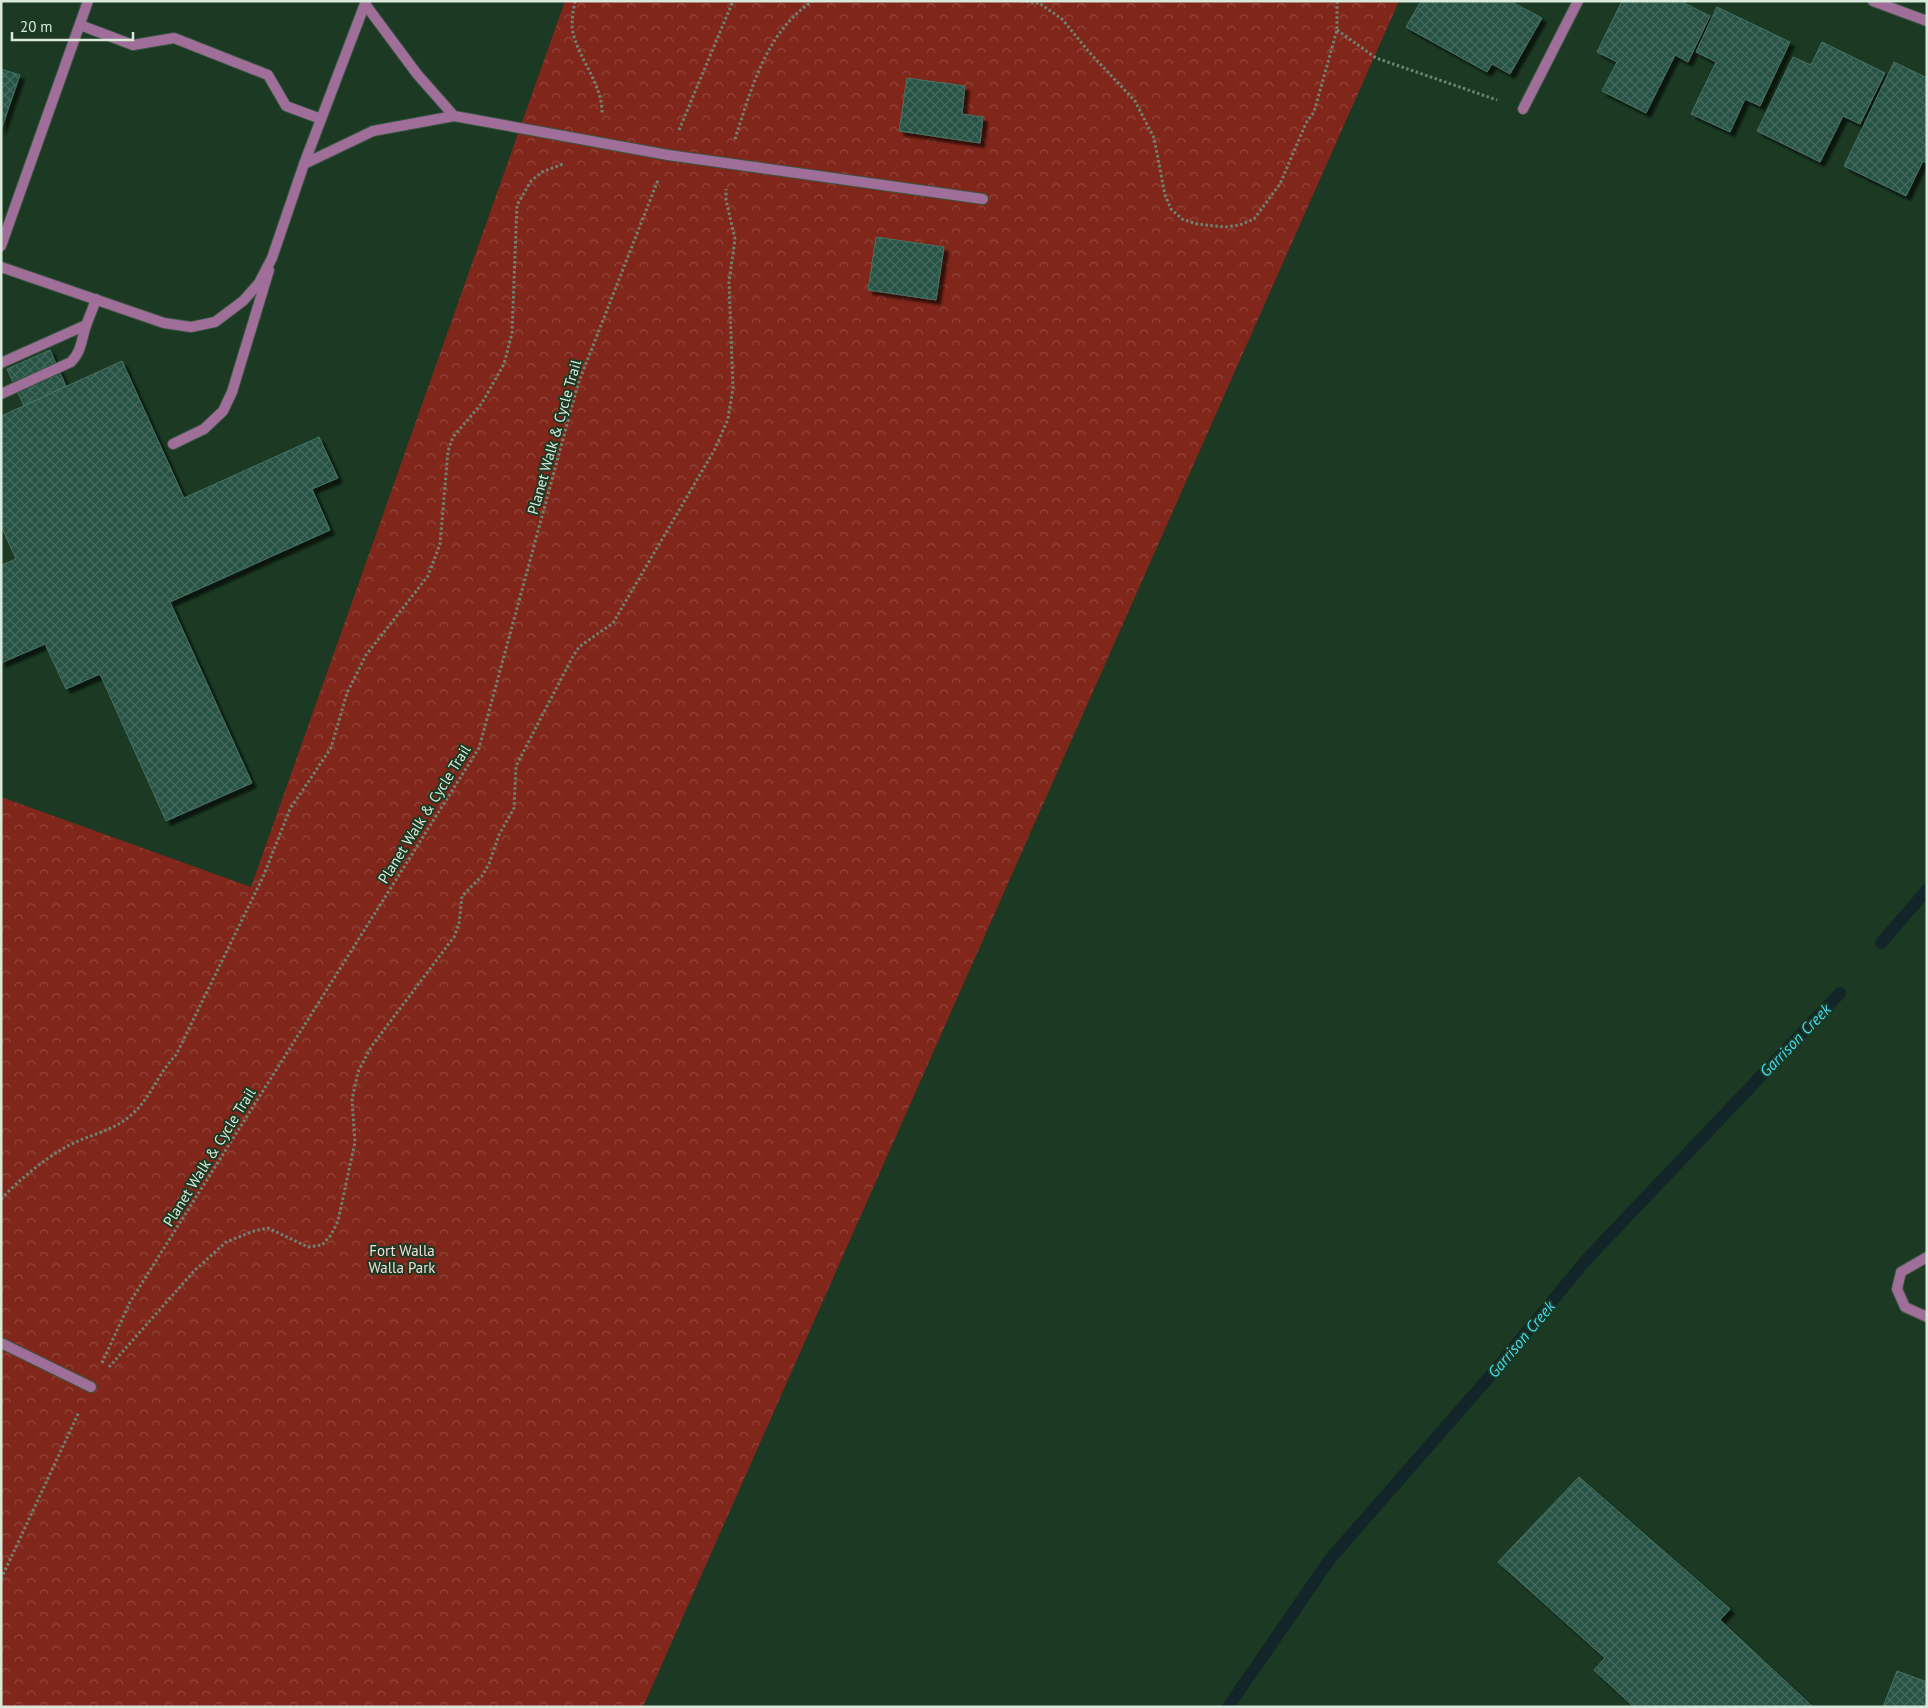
<svg xmlns="http://www.w3.org/2000/svg" width="1928" height="1708" font-family="'PT Sans',sans-serif">
  <defs>
    <pattern id="park-crowns" width="20" height="18" patternUnits="userSpaceOnUse" patternTransform="scale(1.25)"><rect width="20" height="18" fill="#81261a"/><path d="M2 6a3 3 0 1 1 6 0M12 15a3 3 0 1 1 6 0" fill="none" stroke="#92463b"/></pattern>
    <pattern id="building-cross-hatch" width="8" height="8" patternUnits="userSpaceOnUse" patternTransform="scale(1.25)"><rect width="8" height="8" fill="#275244"/><path d="M0 0l8 8M0 8l8-8" fill="none" stroke="#466b5e"/></pattern>
    <filter id="shadow"><feDropShadow dx="4.5" dy="4.5" stdDeviation="1" flood-color="#0009"/></filter>
  </defs>
  <rect width="100%" height="100%" fill="#1b3923"/>
  <!-- park -->
  <path fill="url(#park-crowns)" d="M565,1H1399L643,1707H1V797L251,887Z"/>
  <g fill="none" stroke-linecap="round" stroke-linejoin="round">
    <!-- stream -->
    <path stroke="#122629" stroke-width="12" d="M1881,943L1927,890
      M1228,1707L1330,1559L1491,1375L1586,1260L1840,993"/>
  </g>
  <!-- building -->
  <path fill="url(#building-cross-hatch)" stroke="#477264" filter="url(#shadow)" d="M1421,1H1510L1542,18L1510,74L1492,64L1487,72L1406,27Z
    M1622,1H1680L1710,16L1688,62L1675,55L1646,113L1602,91L1617,62L1597,52Z
    M1717,7L1790,42L1760,106L1745,99L1730,132L1691,114L1716,62L1696,52Z
    M1822,42L1885,73L1860,124L1843,116L1820,162L1757,131L1793,57L1811,65Z
    M1894,62L1927,78V163L1923,161L1906,196L1844,166Z
    M1,69L20,75L1,130Z
    M907,78L965,86L962,114L983,117L980,143L899,131Z
    M876,237L944,247L936,300L868,290Z
    M50,350L66,386L24,406L7,369Z
    M122,361L184,498L319,437L338,478L312,489L330,530L170,602L252,783L166,821L100,674L66,689L45,644L1,663V565L16,559L1,526V416Z
    M1579,1477L1730,1609L1720,1620L1813,1707H1634L1594,1670L1605,1658L1498,1562Z
    M1897,1671L1927,1682V1707H1883Z"/>
  <g fill="none" stroke-linecap="round" stroke-linejoin="round">
    <defs>
      <path id="service" d="M365,4L417,74L454,116
        M80,25L133,45L174,38L268,75L286,106L321,119
        M304,164L373,131L454,116L668,155L983,199
        M1,363L86,325
        M1,394L71,362C81,352 81,342 85,329C88,319 93,309 96,299
        M173,444L204,429L223,411L232,392L269,270
        M1927,1257L1901,1272L1897,1289L1905,1307L1927,1317
        M1,1343L91,1387"/>
      <path id="minor" d="M1873,1L1927,21
        M1523,109L1578,1
        M1,246L88,1
        M1,267L164,323L191,327L215,322L243,301L259,283L272,258L304,164L366,1"/>
    </defs>
    <!-- service casing -->
    <use href="#service" stroke="#395541" stroke-width="12"/>
    <!-- minor casing -->
    <use href="#minor" stroke="#395541" stroke-width="12"/>
    <!-- path -->
    <path stroke="#6d8572" stroke-width="3" stroke-dasharray="2.5 2.5" stroke-linecap="butt" d="M575,1C573,12 571,22 573,33C580,61 603,85 602,115
      M1021,1L1039,3L1062,19L1089,52L1135,101L1154,138L1165,195L1171,209L1182,219L1197,224L1225,227L1240,225L1254,219L1280,184L1306,123L1314,112L1337,30V1
      M1337,30L1376,58L1497,100
      M679,130L733,1
      M735,139C751,90 766,31 813,1
      M1,1199C19,1180 42,1161 64,1148C86,1135 110,1133 130,1116C150,1100 158,1073 176,1055L263,877L290,809L331,748L347,693L366,655L428,576L440,544L448,451L453,437L482,403L504,364L512,333L517,205L531,181L542,172L563,164
      M102,1363L130,1302L479,748L578,384L658,180
      M109,1367L194,1271L226,1242L254,1231L268,1228L308,1247L322,1245L331,1235L338,1221L355,1142L352,1100L358,1072L371,1047L454,937L459,924L462,896L482,876L489,864L499,835L514,808L516,766L572,658L579,647L613,623L715,449L728,419L733,388L729,282L735,239L726,200V189
      M1,1579L79,1412"/>
    <!-- service -->
    <use href="#service" stroke="#9f6e99" stroke-width="10"/>
    <!-- minor -->
    <use href="#minor" stroke="#9f6e99" stroke-width="10"/>
  </g>
  <g text-anchor="middle" dominant-baseline="central" stroke-width="4" stroke-linejoin="round" paint-order="stroke">
    <!-- street labels -->
    <g font-size="15" fill="#d9eadc" stroke="#1b3923">
      <text transform="translate(554 437) rotate(-74)">Planet Walk &amp; Cycle Trail</text>
      <text transform="translate(424 814) rotate(-58)">Planet Walk &amp; Cycle Trail</text>
      <text transform="translate(209 1157) rotate(-58)">Planet Walk &amp; Cycle Trail</text>
    </g>
    <!-- park labels -->
    <g font-size="15" fill="#f9ddd7" stroke="#1b3923">
      <text x="402" y="1250">Fort Walla<tspan x="402" dy="17">Walla Park</tspan></text>
    </g>
    <!-- water labels -->
    <g font-size="16" font-style="italic" fill="#42dcf4" stroke="#1b3923">
      <text transform="translate(1795 1040) rotate(-46)">Garrison Creek</text>
      <text transform="translate(1521 1339) rotate(-50)">Garrison Creek</text>
    </g>
  </g>
  <!-- border -->
  <rect width="1928" height="1708" fill="none" stroke="#d9eadc" stroke-width="5"/>
  <!-- scale -->
  <path d="M12 32v8h121v-8" fill="none" stroke="#d9eadc" stroke-width="2.5"/>
  <text x="20" y="32" font-size="15" fill="#d9eadc" stroke="#1b3923" stroke-width="4" paint-order="stroke">20 m</text>
</svg>
